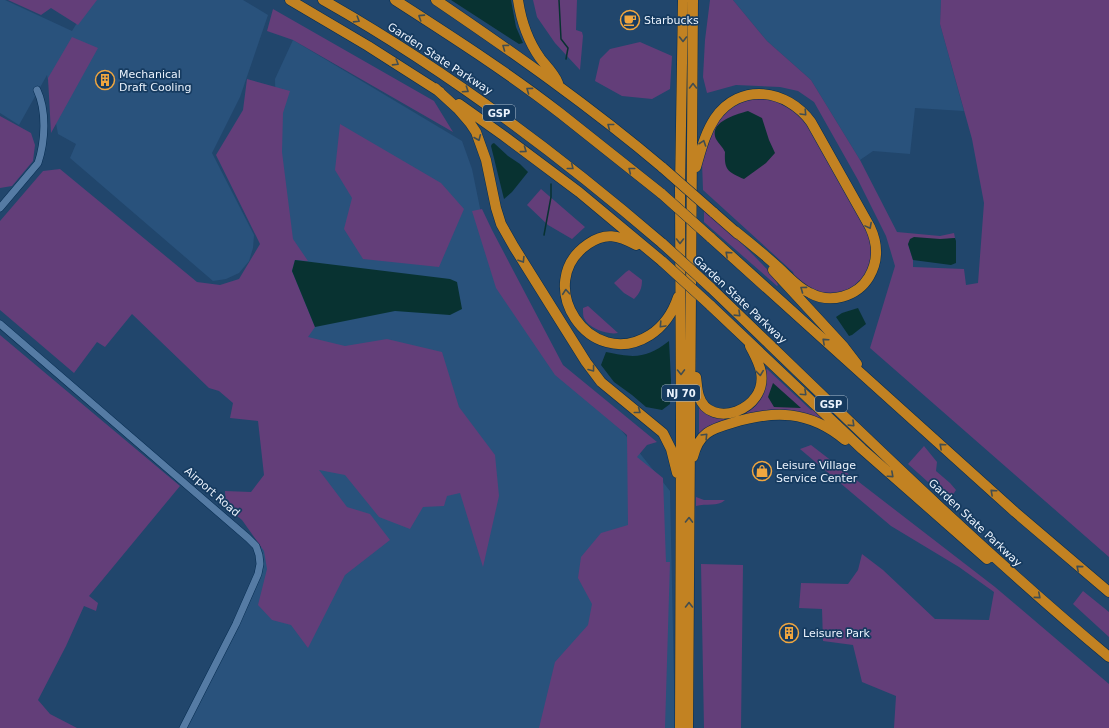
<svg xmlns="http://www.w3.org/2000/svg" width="1109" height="728" font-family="'DejaVu Sans',sans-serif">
  <rect width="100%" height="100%" fill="#21466c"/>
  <!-- built -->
  <path fill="#29527c" d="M0,0H5L72,31L91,0H243L268,15L240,97L212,153L254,235L253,248L249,261L239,273L226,279L213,281L70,158L76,144L58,134L47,75L19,125L0,113Z
    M733,0H941L940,24L964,111L915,108L910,154L873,151L860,160L811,80L767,41Z
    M293,40L462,141L472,169L481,213L572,385L598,401L670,491L675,728H183L258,574V551L283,512L275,79Z"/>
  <!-- green -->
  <path fill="#633e79" d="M8,0H97L78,25L51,8L41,15Z
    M533,0H577L576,30L582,32L583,36L580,70L555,43L537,17Z
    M710,0H733L767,41L811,80L860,160L897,232L940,236L954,233L955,238L908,244L913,260V267L964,269L966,285L978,283L984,203L972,139L940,24L941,0H1109V557L870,348L895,266L886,236L858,180L814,102L798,91L780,87L736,85L707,93L703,77L705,40Z
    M273,9L434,101L453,132L293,40L267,31Z
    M72,37L98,48L51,133L48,78Z
    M640,42L672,56L670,89L652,99L622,96L595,81L600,59L610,49Z
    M247,79L290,91L283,113L282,152L293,239L308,261L295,260L292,271L315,327L308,337L345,346L387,339L442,352L459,407L495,455L499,496L483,567L460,493L447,496L444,506L423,507L410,529L379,517L345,475L319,470L347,507L370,514L390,540L345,575L308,648L291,625L272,620L258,605L267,569L264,551L242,520L226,507L225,491L251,492L264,475L258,421L230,418L233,403L219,391L209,388L132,314L105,347L97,342L74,373L0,310V221L43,171L60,169L197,282L220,285L239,279L260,244L216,155L243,110Z
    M749,98H773L804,117L868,228L875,252L868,276L850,291L829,295L809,288L795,278L793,272L703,190L702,162L713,126L728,108Z
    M0,116L31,133L35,145L33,161L12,186L0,188Z
    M340,124L441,183L464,209L439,267L363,259L344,229L352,198L335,170Z
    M541,189L585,227L572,239L548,225L527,205Z
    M482,209L492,230L563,365L657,442L647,445L637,457L663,478L666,562H670L665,728H539L555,662L588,625L592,604L578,578L581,557L601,533L628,525L627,435L555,375L496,288L472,211Z
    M704,211C724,227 743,244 760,262C767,269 774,276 778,285L777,286L704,222Z
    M629,270L642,280C642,288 640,293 634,299L624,293L614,283L626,272Z
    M588,306L618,333C608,335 589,329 584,318C583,316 583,311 583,308Z
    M0,335L180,486L89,596L98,603L96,611L84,606L66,646L38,700L50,714L77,728H0Z
    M767,369L811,410H813L827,424L796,412L699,433V402L725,419C754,415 767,399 766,370Z
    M811,445L995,587L1109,684V728H894L896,696L862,682L853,645L823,641L822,609L799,608L801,583L848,584L858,570L862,554L883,570L935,619L989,620L994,592L959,567L891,526L800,449Z
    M924,446L937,462L936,471L950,483L956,490L952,496L938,491L908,464Z
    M696,497L704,500H725C718,507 706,503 696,506Z
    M701,564L743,565L741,728H704Z
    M1083,591L1109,612V637L1073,604Z"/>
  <!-- water -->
  <path fill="#083231" d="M451,0H511L516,27L523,43L519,44Z
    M748,111L762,118L769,140L775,153L766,163L744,179C728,172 724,170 725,152C723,147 718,143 716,139C708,122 737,114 748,111Z
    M494,143L508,156L520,164L528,172L512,192L504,199L491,146L492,144Z
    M914,237L940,239L955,238L956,241V263L951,265L913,260L908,244L910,239Z
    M295,260L450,279L457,282L462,309L450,315L395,311L315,327L292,271Z
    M858,308L866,324L852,335L849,336L836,317L842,313Z
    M669,341L671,380L670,404L662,410L646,407L632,395L614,382L601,365L606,352C634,358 646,359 669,341Z
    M773,383L801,408L774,407L768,397Z"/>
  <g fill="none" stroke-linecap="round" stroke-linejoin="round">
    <!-- stream -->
    <path stroke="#083231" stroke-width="1.5" d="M559,0L561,39L568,48L566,59
      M544,235L551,197V184"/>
    <defs>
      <path id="minor" d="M0,208L38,163C45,142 47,111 37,90
        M0,324L248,538L256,546L259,555L260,564L258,574L236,624L183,728"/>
      <path id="highway" d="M290,0L368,46L440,92
        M323,0C445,69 557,153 663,244
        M395,0C451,36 507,72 560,113C594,140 628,167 662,194
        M436,0C514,53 591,107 663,168
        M518,0C521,20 528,41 540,58C546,66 554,73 558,83
        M435,88L458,109L470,123L476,132L486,160L496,208L501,224L514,247L549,303L586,362L601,382L663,433L671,449L677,473
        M459,104L504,136L579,192L663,262
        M696,167C701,150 705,133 715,118C740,82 787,89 811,122L870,227C878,244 879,260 869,277C857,297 830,304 810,293C798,288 789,277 779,268C765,255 750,243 735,231
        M713,212L738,234
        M710,237L1015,512L1109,592
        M636,245C618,235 605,232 588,244C531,283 590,373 650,335C664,326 673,312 678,297
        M773,270L844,347L857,364
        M710,287C841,413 970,541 1109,657
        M710,305L862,449L987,559
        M696,377C697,383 697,390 699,396C709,430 768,411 761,372C759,362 754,354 750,346
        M693,457C699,433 711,429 732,423C774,410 809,410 845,440
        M680,728L681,425L680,188L683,0
        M688,728L693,0"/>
    </defs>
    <!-- minor casing -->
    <use href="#minor" stroke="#052b4f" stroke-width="8"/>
    <!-- highway casing -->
    <use href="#highway" stroke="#052b4f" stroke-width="11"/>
    <!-- minor -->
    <use href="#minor" stroke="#557ba4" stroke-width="7"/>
    <!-- highway -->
    <use href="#highway" stroke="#c28222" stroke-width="10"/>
    <defs>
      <path id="highway-bridge" d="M663,168L713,212
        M662,194L710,237
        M663,244L710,287
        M663,262L710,305"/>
    </defs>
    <!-- highway-bridge casing -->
    <use href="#highway-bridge" stroke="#052b4f" stroke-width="11" stroke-linecap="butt"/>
    <!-- highway-bridge -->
    <use href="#highway-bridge" stroke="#c28222" stroke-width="10"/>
  </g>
  <!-- one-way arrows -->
  <defs><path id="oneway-chevron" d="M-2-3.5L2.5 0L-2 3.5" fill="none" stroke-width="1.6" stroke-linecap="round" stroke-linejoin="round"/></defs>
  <g stroke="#414d50">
    <use href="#oneway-chevron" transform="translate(421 17) rotate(-147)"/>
    <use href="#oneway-chevron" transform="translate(357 20) rotate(32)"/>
    <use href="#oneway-chevron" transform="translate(683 39) rotate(90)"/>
    <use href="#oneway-chevron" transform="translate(505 47) rotate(-144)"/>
    <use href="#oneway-chevron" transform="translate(396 63) rotate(32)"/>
    <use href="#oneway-chevron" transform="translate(693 86) rotate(-90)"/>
    <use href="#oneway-chevron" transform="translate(466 90) rotate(34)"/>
    <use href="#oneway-chevron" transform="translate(529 90) rotate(-144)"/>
    <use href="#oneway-chevron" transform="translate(804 113) rotate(47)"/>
    <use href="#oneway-chevron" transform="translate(610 126) rotate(-142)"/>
    <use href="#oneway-chevron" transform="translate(478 138) rotate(67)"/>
    <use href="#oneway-chevron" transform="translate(703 143) rotate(-71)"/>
    <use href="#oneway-chevron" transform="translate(524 150) rotate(36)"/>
    <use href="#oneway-chevron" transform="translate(571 167) rotate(39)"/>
    <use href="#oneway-chevron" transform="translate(631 170) rotate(-141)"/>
    <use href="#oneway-chevron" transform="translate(869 226) rotate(62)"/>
    <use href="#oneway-chevron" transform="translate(680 241) rotate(90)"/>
    <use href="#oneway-chevron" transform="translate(728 254) rotate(-138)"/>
    <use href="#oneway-chevron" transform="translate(522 260) rotate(58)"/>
    <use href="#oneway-chevron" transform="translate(803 289) rotate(-144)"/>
    <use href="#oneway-chevron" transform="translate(566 292) rotate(-95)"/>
    <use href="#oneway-chevron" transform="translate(738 314) rotate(44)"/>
    <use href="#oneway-chevron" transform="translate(662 325) rotate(133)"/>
    <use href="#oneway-chevron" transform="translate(825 341) rotate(-138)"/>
    <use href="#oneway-chevron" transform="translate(592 369) rotate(53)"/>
    <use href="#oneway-chevron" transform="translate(681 372) rotate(89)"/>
    <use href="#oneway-chevron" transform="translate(760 373) rotate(83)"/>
    <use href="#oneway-chevron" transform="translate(804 393) rotate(43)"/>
    <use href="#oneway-chevron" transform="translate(638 411) rotate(38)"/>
    <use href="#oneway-chevron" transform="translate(852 424) rotate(44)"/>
    <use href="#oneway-chevron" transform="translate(705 436) rotate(-46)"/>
    <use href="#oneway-chevron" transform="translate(942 446) rotate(-138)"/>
    <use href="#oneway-chevron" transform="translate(891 475) rotate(42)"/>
    <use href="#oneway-chevron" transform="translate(993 492) rotate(-138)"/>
    <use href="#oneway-chevron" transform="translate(689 520) rotate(-89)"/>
    <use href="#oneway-chevron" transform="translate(1079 568) rotate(-140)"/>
    <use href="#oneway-chevron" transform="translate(1038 596) rotate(41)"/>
    <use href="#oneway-chevron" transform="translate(689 605) rotate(-90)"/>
  </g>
  <!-- icons -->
  <defs>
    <symbol id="cafe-ring" viewBox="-11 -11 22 22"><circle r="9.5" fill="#163b60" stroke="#f0a63f" stroke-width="1.5"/><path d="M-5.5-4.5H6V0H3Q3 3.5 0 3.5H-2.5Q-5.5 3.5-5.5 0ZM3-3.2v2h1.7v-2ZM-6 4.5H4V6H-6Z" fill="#f0a63f"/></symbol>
    <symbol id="building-ring" viewBox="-11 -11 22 22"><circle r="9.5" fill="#163b60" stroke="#f0a63f" stroke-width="1.5"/><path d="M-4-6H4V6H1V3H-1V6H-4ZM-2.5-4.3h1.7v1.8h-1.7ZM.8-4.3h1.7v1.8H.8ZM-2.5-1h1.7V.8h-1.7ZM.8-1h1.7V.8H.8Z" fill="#f0a63f"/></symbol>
    <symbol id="shop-ring" viewBox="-11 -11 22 22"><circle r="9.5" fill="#163b60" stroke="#f0a63f" stroke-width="1.5"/><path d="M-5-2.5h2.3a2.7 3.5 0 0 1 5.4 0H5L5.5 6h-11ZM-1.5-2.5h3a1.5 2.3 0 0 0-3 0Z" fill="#f0a63f"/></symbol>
  </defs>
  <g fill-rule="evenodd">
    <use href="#cafe-ring" x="619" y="9" width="22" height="22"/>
    <use href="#building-ring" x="94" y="69" width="22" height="22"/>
    <use href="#shop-ring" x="751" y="460" width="22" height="22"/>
    <use href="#building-ring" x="778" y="622" width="22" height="22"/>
  </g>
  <g text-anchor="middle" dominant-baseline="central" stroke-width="3.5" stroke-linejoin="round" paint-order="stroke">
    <!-- shield labels -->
    <g fill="#163b60" stroke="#abbcce" stroke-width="1">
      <rect x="483" y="105" width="32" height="16" rx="3"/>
      <rect x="662" y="385" width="38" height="16" rx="3"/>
      <rect x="815" y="396" width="32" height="16" rx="3"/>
    </g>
    <g font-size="10" font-weight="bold" fill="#ebf3fd">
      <text x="499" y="113">GSP</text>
      <text x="681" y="393">NJ 70</text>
      <text x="831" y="404">GSP</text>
    </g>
    <!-- poi labels -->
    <g font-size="11" fill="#ebf3fd" stroke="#163b60" text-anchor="start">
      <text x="644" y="20">Starbucks</text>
      <text x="119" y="74">Mechanical<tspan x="119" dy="13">Draft Cooling</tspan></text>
      <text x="776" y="465">Leisure Village<tspan x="776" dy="13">Service Center</tspan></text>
      <text x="803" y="633">Leisure Park</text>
    </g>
    <!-- street labels -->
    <g font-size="11" fill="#ebf3fd" stroke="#163b60">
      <text transform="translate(440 59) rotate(33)">Garden State Parkway</text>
      <text transform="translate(740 300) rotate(43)">Garden State Parkway</text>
      <text transform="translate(212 492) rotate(41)">Airport Road</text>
      <text transform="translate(975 523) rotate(43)">Garden State Parkway</text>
    </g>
  </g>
</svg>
